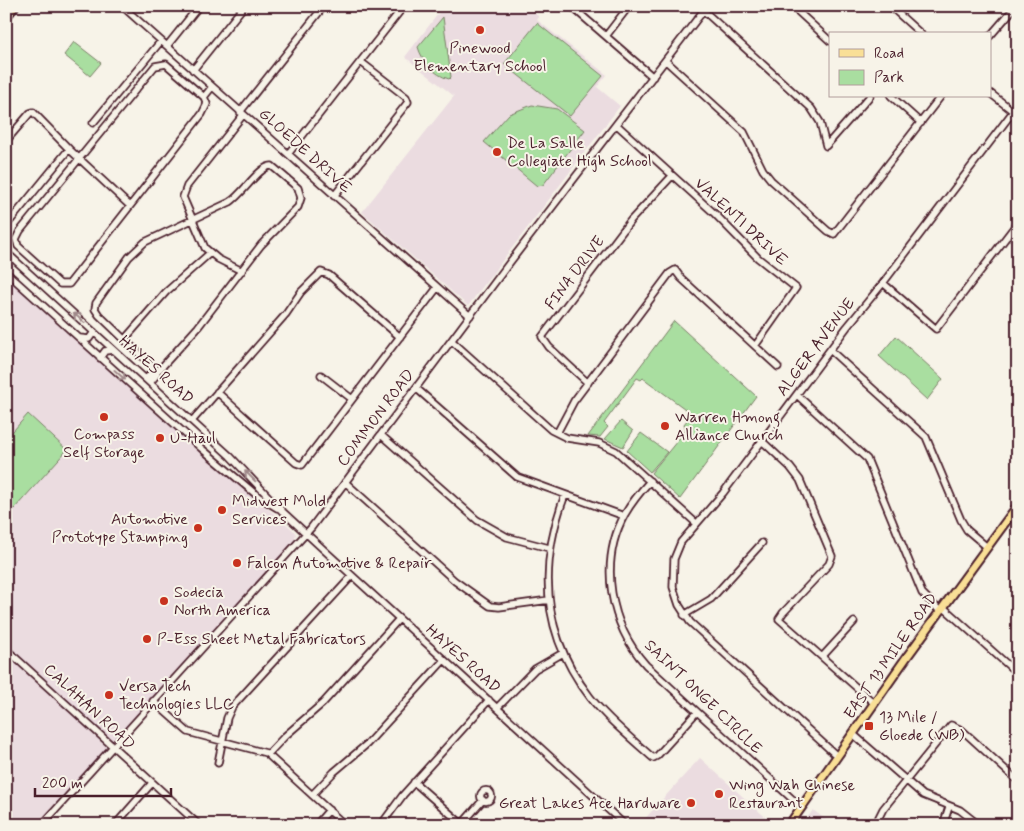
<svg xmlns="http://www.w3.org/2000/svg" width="1024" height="831" font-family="Mynerve,sans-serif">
  <rect width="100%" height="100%" fill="#f7f3e8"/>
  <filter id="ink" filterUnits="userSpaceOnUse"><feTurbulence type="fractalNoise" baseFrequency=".02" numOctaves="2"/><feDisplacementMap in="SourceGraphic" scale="10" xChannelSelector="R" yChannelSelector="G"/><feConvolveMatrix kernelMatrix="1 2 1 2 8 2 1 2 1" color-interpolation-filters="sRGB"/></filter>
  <g filter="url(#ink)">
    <!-- built -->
    <path fill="#ebdce0" d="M444,6H527L539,17L537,20L607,75L597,87L620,106L468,306L362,212L454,96L405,57Z
      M6,276L200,451L292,529L296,534L293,543L37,825H6Z
      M700,758L773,824V825H643L641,823Z
      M813,810L833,825H802Z"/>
    <!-- green -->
    <path fill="#a9dea0" stroke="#7a7e66" d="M443,17L451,77L449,79C434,75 422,61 418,47Z
      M537,23L603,76L570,116L504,64Z
      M74,42L101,63L90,76L64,55Z
      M532,105L557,109L585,130L543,185L537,186L484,142L509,114Z
      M674,321L756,396L680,499L651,473L686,430L684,424L692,414L643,378L641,380L637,378L604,423L608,427L600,437L588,436Z
      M896,336L943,379L927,400L879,356Z
      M28,414L67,450L6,518V439Z
      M621,421L633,431L623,447L605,439Z
      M641,433L667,452L650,472L627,451Z"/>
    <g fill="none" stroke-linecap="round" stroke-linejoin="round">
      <defs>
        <path id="minor" d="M122,6L470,316
          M571,6L653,77
          M792,6L830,41
          M890,6L921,34
          M704,11L811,108L820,122L826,146L870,96
          M606,36L629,6
          M990,36L1016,6
          M167,46L199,6
          M666,61L744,132L763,170L771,180L828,231L834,234L941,96
          M193,70L244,6
          M990,93L1018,115
          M891,96L921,123
          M204,97L166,64L155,66L20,231L16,239L18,246L60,284H69L202,114L207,104L204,97L212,87
          M240,112L324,6
          M93,123L161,41
          M617,125L715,214L758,258L796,288L755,346
          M6,141L30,113L33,112L69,149L6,226
          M69,149L130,206
          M288,154L404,6
          M334,196L408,102L406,97L361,62
          M6,252L230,456L283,512L323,549L625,825
          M242,271L218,259L205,248L183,197L187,186L243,115
          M6,272L201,448L259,497L277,508
          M883,283L936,329L1018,222
          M80,338L89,339L94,332
          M124,340L166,292L210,253
          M452,341L551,430L567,438L599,443L616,451L696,523
          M830,350L926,437L961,520L967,530L987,547
          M100,358L105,351L113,350
          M321,375L352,399
          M146,379L153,371L160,369L198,327L261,245L298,207L301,198L298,188L272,166C260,165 242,195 230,202L145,242L129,257L96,303L95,309L99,315L157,371
          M150,383L157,374V371
          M588,383L549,347L542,337L631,220L672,176
          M416,388L517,477L624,516
          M217,392L296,463L302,465L437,288
          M797,395L867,459L922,593L940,611
          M192,421L286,314L301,292L321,272L329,275L400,337
          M557,433L574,401L670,273L675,270L681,278L778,367
          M381,435L477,520L507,537L549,548
          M762,441L790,467L800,480L832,556L829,564L783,613L779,619L874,703
          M650,481C641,491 632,502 625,514C598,563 610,625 646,665L801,807
          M345,482L455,581L490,606L499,607L549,600
          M565,495C538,566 542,635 590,697C608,720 632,739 653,758L657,756L696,713
          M943,607L1018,674
          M684,615L711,599L762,543
          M6,649L199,825
          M822,657L854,622
          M153,701L188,732L266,753L345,825
          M497,708L535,669L563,653
          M853,734L923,795L960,810L979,825
          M268,754L285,736L323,703L399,619
          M837,756L690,622L679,605L673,587L674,559L681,542L723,493L847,327L883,283L1018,105
          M218,763L227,718L232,707L352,576
          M414,782L463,825
          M480.5 796a5.5 5.5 0 1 1 11 0a5.5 5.5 0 1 1-11 0Z
          M312,795L334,772L367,744L444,660
          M462,824L483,800
          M42,825L311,528L510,262L707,6
          M115,825L152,783
          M316,825L329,810
          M381,825L403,795L489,700
          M875,825L883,809L951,725L962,730L1018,781
          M943,825L949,807"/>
        <path id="major" d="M6,17L15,6
          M789,825L906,658L1018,505"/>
      </defs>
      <!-- minor casing -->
      <use href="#minor" stroke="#4a1f2b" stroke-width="9"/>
      <!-- major casing -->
      <use href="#major" stroke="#4a1f2b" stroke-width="11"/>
      <!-- minor -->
      <use href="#minor" stroke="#f7f3e8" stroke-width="5.5"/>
      <!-- major -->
      <use href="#major" stroke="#f9df96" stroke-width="7"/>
    </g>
    <!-- one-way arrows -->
    <defs><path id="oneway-shaft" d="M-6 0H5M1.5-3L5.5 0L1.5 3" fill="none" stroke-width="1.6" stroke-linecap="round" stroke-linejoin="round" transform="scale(1.25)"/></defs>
    <g stroke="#a0898a">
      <use href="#oneway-shaft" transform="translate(79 318) rotate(-138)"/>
      <use href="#oneway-shaft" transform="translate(120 375) rotate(42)"/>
      <use href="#oneway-shaft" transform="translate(250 476) rotate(-135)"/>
    </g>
  </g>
  <!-- markers -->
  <g fill="#c8321e" stroke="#f7f3e8" stroke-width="2">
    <circle cx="480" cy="30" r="5"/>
    <circle cx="497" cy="152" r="5"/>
    <circle cx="104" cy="417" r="5"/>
    <circle cx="665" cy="426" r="5"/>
    <circle cx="160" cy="438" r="5"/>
    <circle cx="222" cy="510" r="5"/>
    <circle cx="198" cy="528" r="5"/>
    <circle cx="237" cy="563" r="5"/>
    <circle cx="164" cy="601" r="5"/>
    <circle cx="147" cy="639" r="5"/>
    <circle cx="109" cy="695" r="5"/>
    <rect x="864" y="721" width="10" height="10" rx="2.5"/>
    <circle cx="719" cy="794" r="5"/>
    <circle cx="691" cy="803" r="5"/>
  </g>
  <g text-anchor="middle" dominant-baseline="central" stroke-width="4" stroke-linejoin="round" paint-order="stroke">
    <!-- poi labels -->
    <g font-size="16" fill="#4a1f2b" stroke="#f7f3e8" text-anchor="start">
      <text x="480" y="48" text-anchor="middle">Pinewood<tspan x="480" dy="18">Elementary School</tspan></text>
      <text x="507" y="143">De La Salle<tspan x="507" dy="18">Collegiate High School</tspan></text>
      <text x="675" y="417">Warren Hmong<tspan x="675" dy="18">Alliance Church</tspan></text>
      <text x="104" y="434" text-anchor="middle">Compass<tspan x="104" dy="18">Self Storage</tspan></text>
      <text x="170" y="438">U-Haul</text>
      <text x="232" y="501">Midwest Mold<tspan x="232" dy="18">Services</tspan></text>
      <text x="188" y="519" text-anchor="end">Automotive<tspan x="188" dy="18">Prototype Stamping</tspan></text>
      <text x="247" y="563">Falcon Automotive &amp; Repair</text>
      <text x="174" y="592">Sodecia<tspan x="174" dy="18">North America</tspan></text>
      <text x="157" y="639">P-Ess Sheet Metal Fabricators</text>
      <text x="119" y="686">Versa Tech<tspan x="119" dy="18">Technologies LLC</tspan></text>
      <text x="879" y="717">13 Mile /<tspan x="879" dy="18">Gloede (WB)</tspan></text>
      <text x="729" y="785">Wing Wah Chinese<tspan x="729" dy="18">Restaurant</tspan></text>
      <text x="681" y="803" text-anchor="end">Great Lakes Ace Hardware</text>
    </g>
    <!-- street labels -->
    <g font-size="16" fill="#4a1f2b" stroke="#f7f3e8">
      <text transform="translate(305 151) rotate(42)">GLOEDE DRIVE</text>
      <text transform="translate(741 222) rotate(43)">VALENTI DRIVE</text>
      <text transform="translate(575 273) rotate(-53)">FINA DRIVE</text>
      <text transform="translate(816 347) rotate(-53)">ALGER AVENUE</text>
      <text transform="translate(156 370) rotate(42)">HAYES ROAD</text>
      <text transform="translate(376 418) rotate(-53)">COMMON ROAD</text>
      <text transform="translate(891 656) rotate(-55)">EAST 13 MILE ROAD</text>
      <text transform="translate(463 659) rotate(42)">HAYES ROAD</text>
      <text transform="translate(703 697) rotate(44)">SAINT ONGE CIRCLE</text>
      <text transform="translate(89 707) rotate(43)">CALAHAN ROAD</text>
    </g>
  </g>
  <!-- margin -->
  <rect width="1024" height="831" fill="none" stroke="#f7f3e8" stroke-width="25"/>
  <rect x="12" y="12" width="999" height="806" fill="none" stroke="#4a1f2b" stroke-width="2" filter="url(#ink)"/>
  <!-- legend -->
  <rect x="829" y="32" width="162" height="65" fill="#f7f3e8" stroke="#b29e9c"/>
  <rect x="839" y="49" width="25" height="8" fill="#f9df96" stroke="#b29e9c"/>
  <text x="874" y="58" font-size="15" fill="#4a1f2b">Road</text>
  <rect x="839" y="70" width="25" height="15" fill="#a9dea0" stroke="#b29e9c"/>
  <text x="874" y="82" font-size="15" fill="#4a1f2b">Park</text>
  <!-- scale -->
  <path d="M35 788v8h136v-8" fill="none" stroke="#4a1f2b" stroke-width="2.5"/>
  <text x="42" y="788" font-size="15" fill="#4a1f2b" stroke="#f7f3e8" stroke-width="4" paint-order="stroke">200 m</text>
</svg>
